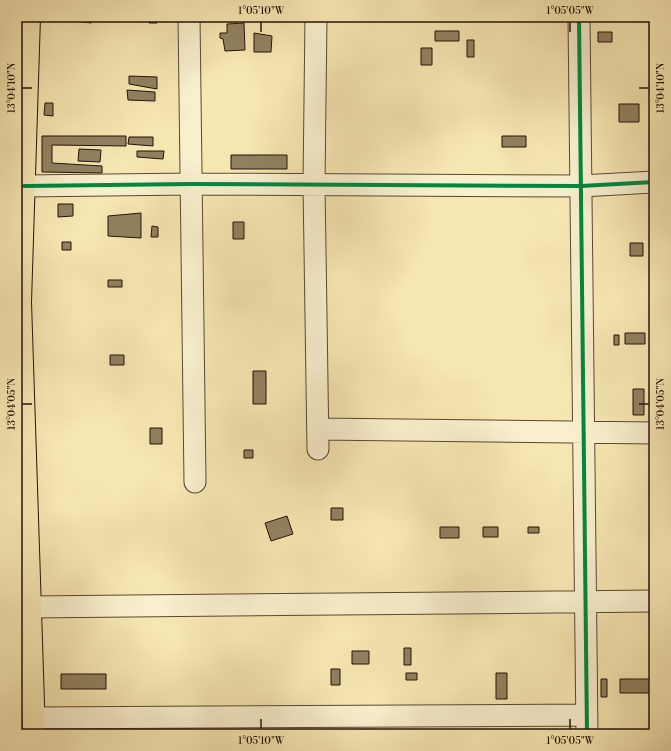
<svg xmlns="http://www.w3.org/2000/svg" width="671" height="751" font-family="'Libre Bodoni',serif">
  <rect width="100%" height="100%" fill="#f6e6b2"/>
  <filter id="stains"><feTurbulence type="fractalNoise" baseFrequency=".005" numOctaves="4"/><feColorMatrix values="0 0 0 0 .2 0 0 0 0 .09 0 0 0 0 .02 0 0 0 .5 -.17"/></filter>
  <radialGradient id="worn" r=".72"><stop offset=".6" stop-color="#630" stop-opacity="0"/><stop offset="1" stop-color="#630" stop-opacity=".3"/></radialGradient>
  <!-- building -->
  <path fill="#918160" stroke="#231307" d="M67,17H92L91,23L67,20Z
    M150,17H157V23H149Z
    M244,23L245,50L225,51L223,39L220,38V33H227V24Z
    M435,31H459V41H435Z
    M598,32H612V42H598Z
    M254,33L272,36L271,52H254Z
    M467,40H474V57H467Z
    M421,48H432V65H421Z
    M129,76L157,77V89L129,84Z
    M127,90L155,92V101L128,100Z
    M650,90H654V101H650Z
    M45,103H53V116L44,115Z
    M619,104H639V122H619Z
    M42,136H126V146L52,145V163L102,166V173L42,172Z
    M502,136H526V147H502Z
    M129,137H153V146L128,144Z
    M79,149L101,150L100,162L78,161Z
    M137,151H164L163,159L137,157Z
    M231,155H287V169H231Z
    M58,204H73V216L58,217Z
    M141,213V238L108,236V216Z
    M233,222H244V239H233Z
    M152,226L158,227V237H151Z
    M62,242H71V250H62Z
    M630,243H643V256H630Z
    M108,280H122V287H108Z
    M625,333H645V344H625Z
    M614,335H619V345H614Z
    M110,355H124V365H110Z
    M651,368H654V379H651Z
    M253,371H266V404H253Z
    M633,389H644V415H633Z
    M652,389H654V413H652Z
    M150,428H162V444H150Z
    M244,450H253V458H244Z
    M331,508H343V520H331Z
    M287,516L293,534L271,541L265,523Z
    M440,527H459V538H440Z
    M483,527H498V537H483Z
    M528,527H539V533H528Z
    M404,648H411V665H404Z
    M352,651H369V664H352Z
    M331,669H340V685H331Z
    M406,673H417V680H406Z
    M496,673H507V699H496Z
    M61,674H106V689H61Z
    M601,679H607V697H601Z
    M620,679H651V693H620Z"/>
  <g fill="none" stroke-linecap="round" stroke-linejoin="round">
    <defs>
      <path id="minor" d="M189,17L195,482
        M316,17L314,184L318,449
        M579,17L587,734
        M24,186L191,184L581,186L654,182
        M318,429L654,433
        M30,607L654,601
        M33,718L587,715"/>
      <path id="major" d="M29,17L20,302L34,734"/>
    </defs>
    <!-- minor casing -->
    <use href="#minor" stroke="#584832" stroke-width="23"/>
    <!-- major casing -->
    <use href="#major" stroke="#231307" stroke-width="24"/>
    <!-- minor -->
    <use href="#minor" stroke="#f9efcd" stroke-width="21"/>
    <!-- major -->
    <use href="#major" stroke="#f6e6b2" stroke-width="22"/>
    <defs>
      <path id="cycleway" d="M579,17L587,734
        M24,186L191,184L581,186L654,182"/>
    </defs>
    <!-- cycleway casing -->
    <use href="#cycleway" stroke="#f9efcd" stroke-width="6"/>
    <!-- cycleway -->
    <use href="#cycleway" stroke="#00873e" stroke-width="4"/>
  </g>
  <!-- ticks -->
  <path fill="none" stroke="#231307" stroke-width="1.5" d="M261,22V32M570,22V32M22,88H32M639,88H649M22,404H32M639,404H649M261,719V729M570,719V729"/>
  <!-- margin -->
  <rect width="671" height="751" fill="none" stroke="#f6e6b2" stroke-width="44"/>
  <rect x="22" y="22" width="627" height="707" fill="none" stroke="#231307" stroke-width="1.5"/>
  <g font-size="10" text-anchor="middle" fill="#231307">
    <text x="261" y="14">1°05'10"W</text>
    <text x="570" y="14">1°05'05"W</text>
    <text transform="translate(11 88) rotate(-90)" y="4">13°04'10"N</text>
    <text transform="translate(660 88) rotate(-90)" y="4">13°04'10"N</text>
    <text transform="translate(11 404) rotate(-90)" y="4">13°04'05"N</text>
    <text transform="translate(660 404) rotate(-90)" y="4">13°04'05"N</text>
    <text x="261" y="744">1°05'10"W</text>
    <text x="570" y="744">1°05'05"W</text>
  </g>
  <rect width="100%" height="100%" filter="url(#stains)"/>
  <rect width="100%" height="100%" fill="url(#worn)"/>
</svg>
